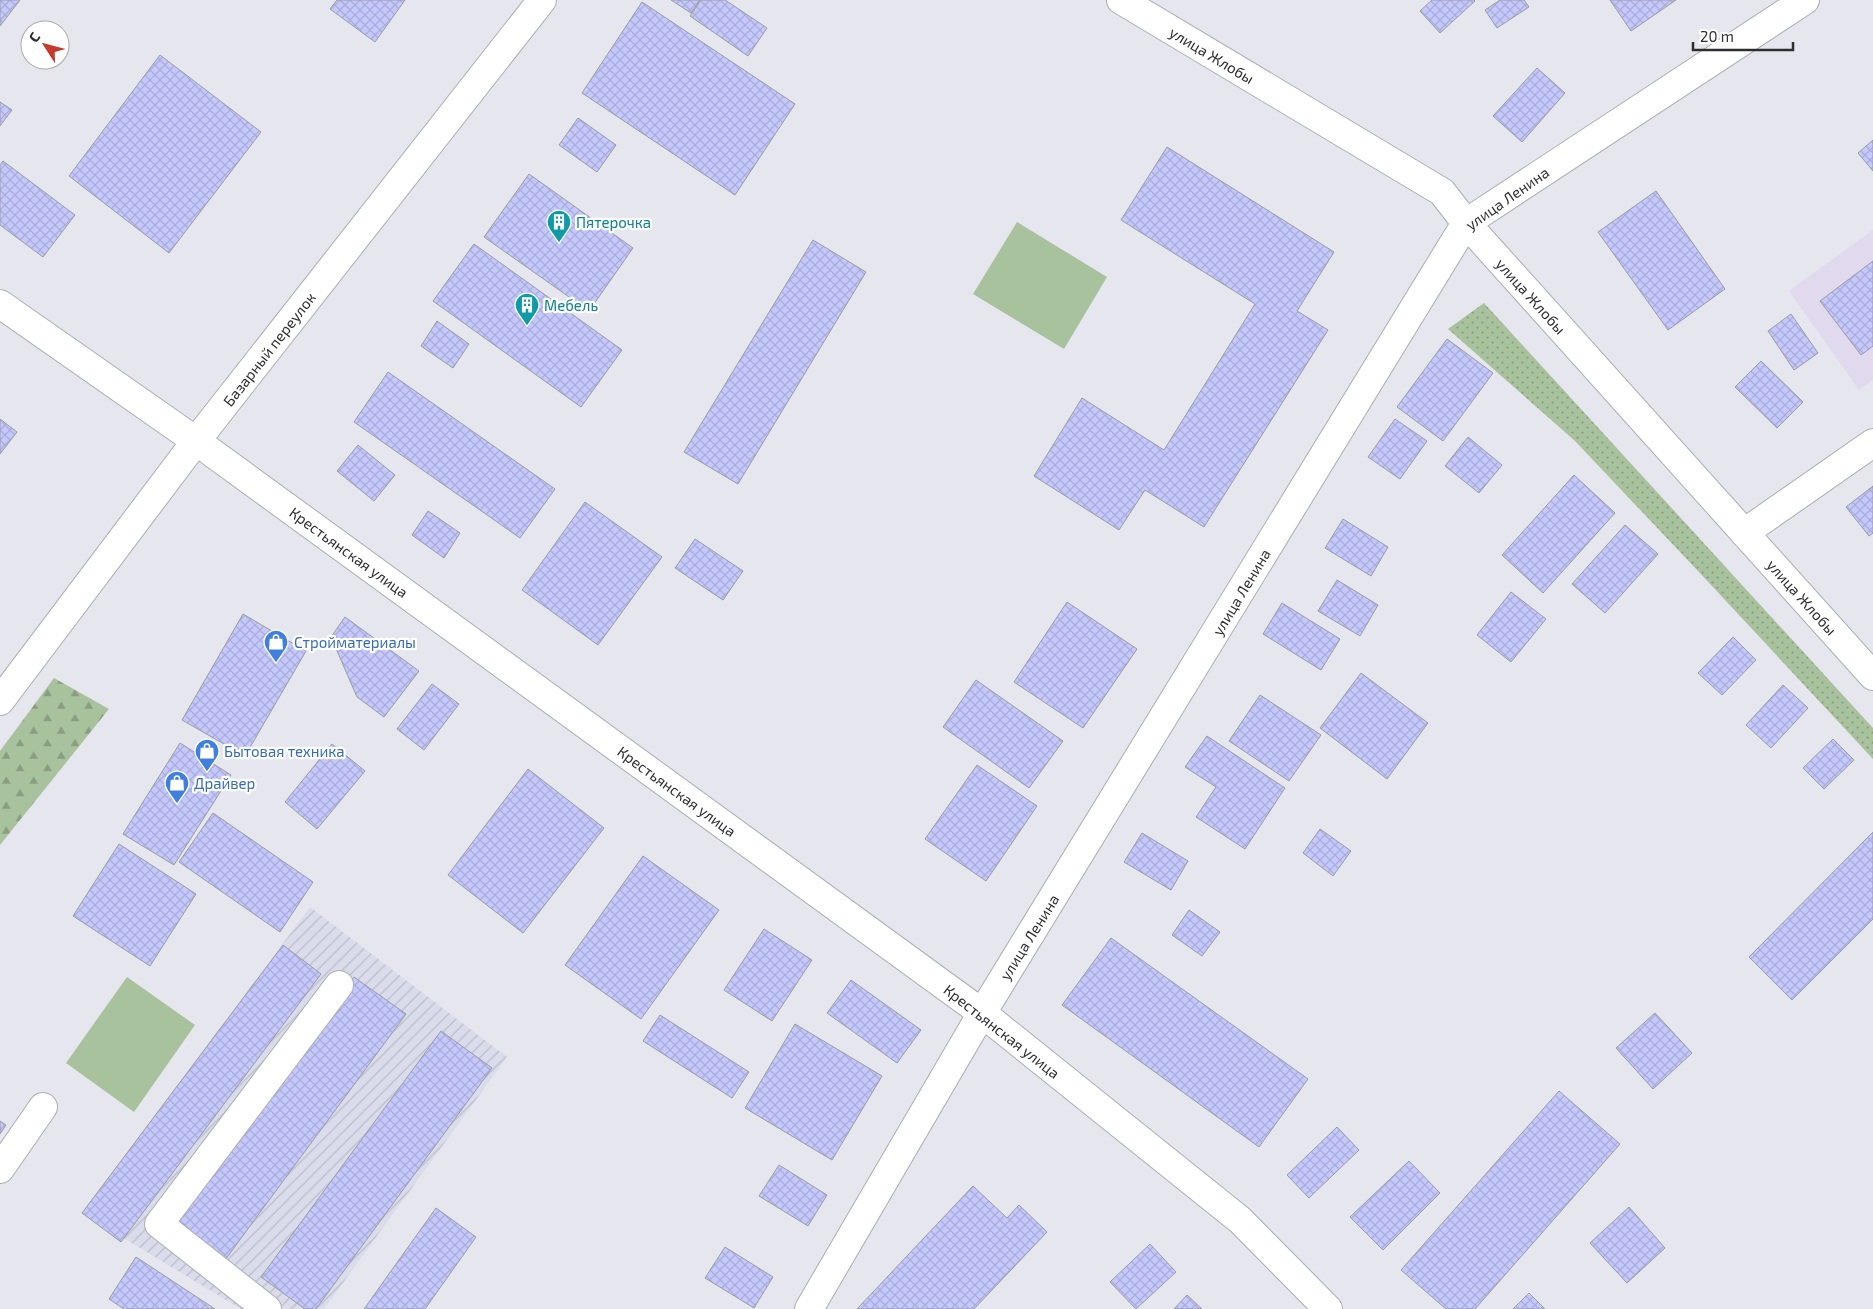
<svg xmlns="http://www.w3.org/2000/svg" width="1873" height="1309" font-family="'Exo 2',sans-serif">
  <defs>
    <pattern id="industrial-furrows" width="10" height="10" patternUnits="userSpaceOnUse" patternTransform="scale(1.25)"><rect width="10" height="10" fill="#dadceb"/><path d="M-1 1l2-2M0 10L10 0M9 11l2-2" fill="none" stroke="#bbbdca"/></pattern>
    <pattern id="grass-dots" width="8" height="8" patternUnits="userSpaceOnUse" patternTransform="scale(1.25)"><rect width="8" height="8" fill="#a8c29e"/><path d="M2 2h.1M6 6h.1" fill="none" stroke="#899e81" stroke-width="1.8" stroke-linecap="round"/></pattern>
    <pattern id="forest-firs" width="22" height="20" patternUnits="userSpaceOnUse" patternTransform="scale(1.25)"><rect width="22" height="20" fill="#a8c29e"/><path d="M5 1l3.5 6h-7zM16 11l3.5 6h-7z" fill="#899e81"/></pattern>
    <pattern id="building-cross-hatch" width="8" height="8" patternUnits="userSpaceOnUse" patternTransform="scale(1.25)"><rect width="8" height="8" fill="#c5c8fd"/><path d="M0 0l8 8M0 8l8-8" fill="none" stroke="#aaacd9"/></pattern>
  </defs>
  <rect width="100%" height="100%" fill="#e6e6ee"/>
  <!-- commercial -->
  <path fill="#e1d9ee" d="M1873,230V380L1859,390L1789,291Z"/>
  <!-- industrial -->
  <path fill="url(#industrial-furrows)" d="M310,907L507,1057L324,1309H241L82,1213Z"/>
  <!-- grass -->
  <path fill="url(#grass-dots)" d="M1484,303L1873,728V759L1698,571L1575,441L1448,329Z"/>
  <!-- forest -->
  <path fill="url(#forest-firs)" d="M54,678L109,709L0,845V751Z"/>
  <!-- green -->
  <path fill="#a8c29e" d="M1017,222L1107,277L1064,349L973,294Z
    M127,977L195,1025L134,1112L66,1063Z"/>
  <!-- building -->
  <path fill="url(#building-cross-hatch)" stroke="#9b9ba2" d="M0,0H20L0,26Z
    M337,0H405L375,42L330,9Z
    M671,0H700L691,13Z
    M701,0H725L767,28L748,56L690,16Z
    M1432,0H1474L1475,1L1440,33L1420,11Z
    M1500,0H1524L1529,7L1497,28L1485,10Z
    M1610,0H1676L1631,31Z
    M642,2L795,104L735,195L582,93Z
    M160,55L261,132L169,253L69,176Z
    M1537,68L1565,93L1522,142L1493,116Z
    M0,102L12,110L0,126Z
    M578,118L616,145L597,172L559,145Z
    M1873,140V171L1858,153Z
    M1167,147L1334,252L1297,311L1328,330L1204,527L1145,490L1119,530L1034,476L1082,398L1164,450L1255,304L1121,220Z
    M3,161L75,215L43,257L0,225V165Z
    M529,174L633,248L589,311L484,237Z
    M1656,191L1725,289L1668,330L1598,232Z
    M813,240L866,272L738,484L684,452Z
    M474,244L622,350L581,407L433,301Z
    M1873,261V346L1861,355L1820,301Z
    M1791,314L1818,353L1794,370L1768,331Z
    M437,321L469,344L453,368L421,346Z
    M1447,339L1493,373L1443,441L1397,407Z
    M1761,361L1803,402L1777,428L1735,387Z
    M388,372L555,489L520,538L354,422Z
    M0,419L17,432L0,454Z
    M1395,419L1427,441L1400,479L1368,457Z
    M1468,437L1502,465L1479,493L1445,466Z
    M358,445L395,475L374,501L337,471Z
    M1574,475L1615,513L1543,593L1502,555Z
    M1873,486V533L1869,536L1846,507Z
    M585,502L662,557L598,645L522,590Z
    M428,511L460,533L444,558L412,535Z
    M1343,519L1388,547L1371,576L1325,548Z
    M1625,525L1658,554L1605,613L1572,584Z
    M695,539L743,571L723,600L675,568Z
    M1337,580L1378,605L1360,636L1318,611Z
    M1511,592L1546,619L1511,662L1477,635Z
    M1067,602L1137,649L1083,728L1014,682Z
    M1282,603L1340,639L1321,670L1263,634Z
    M243,614L306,651L245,756L182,720Z
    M345,617L419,671L384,717L357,697L331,637Z
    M1733,637L1756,660L1722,695L1698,673Z
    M1361,673L1428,723L1387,779L1320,728Z
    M976,680L1063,741L1029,788L943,727Z
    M432,684L459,704L424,750L397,729Z
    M1783,685L1808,708L1771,748L1746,725Z
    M1260,695L1321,735L1289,781L1229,741Z
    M1207,736L1285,788L1245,849L1196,817L1216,787L1185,767Z
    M1833,739L1854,760L1824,789L1803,768Z
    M180,743L231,775L174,865L123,834Z
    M332,744L365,771L317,829L285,802Z
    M977,765L1037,806L986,881L925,839Z
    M528,769L604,828L523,933L448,875Z
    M213,813L313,882L280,932L179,862Z
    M1320,829L1351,851L1333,876L1303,853Z
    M1873,832V919L1792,1000L1749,957Z
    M1142,833L1188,861L1171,890L1124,862Z
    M119,844L196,894L150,966L73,916Z
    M643,856L719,910L641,1019L565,965Z
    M1189,910L1220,932L1202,956L1172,935Z
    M764,929L812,960L772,1021L724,990Z
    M1111,938L1308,1079L1259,1147L1062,1005Z
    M283,945L321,974L121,1242L82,1213Z
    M354,977L406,1014L225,1260L174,1223Z
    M851,980L921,1030L897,1063L827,1013Z
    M1655,1013L1692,1053L1653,1089L1616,1048Z
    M660,1015L749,1072L732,1098L643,1041Z
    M795,1024L882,1076L832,1160L745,1108Z
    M441,1031L492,1068L316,1309H305L261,1277Z
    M1559,1091L1620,1144L1475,1309H1446L1401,1270Z
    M0,1121L6,1125L0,1134Z
    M1337,1127L1359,1150L1309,1198L1287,1175Z
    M1409,1161L1440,1193L1383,1250L1350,1217Z
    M779,1165L827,1195L808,1226L759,1196Z
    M973,1186L1007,1218L1019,1205L1047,1232L974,1309H857Z
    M1629,1207L1665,1248L1627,1283L1590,1243Z
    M436,1208L476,1237L425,1309H364Z
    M1150,1244L1176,1272L1136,1309L1110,1282Z
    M725,1247L773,1277L754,1308L705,1278Z
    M136,1257L215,1309H124L109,1299Z
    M1529,1293L1545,1309H1513Z
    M1187,1295L1202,1309H1174Z"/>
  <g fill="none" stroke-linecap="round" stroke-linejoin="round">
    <defs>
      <path id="minor" d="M1121,0L1442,192L1466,223L1873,676
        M0,304L196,441L982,1013L1240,1220L1328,1309
        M1744,533L1873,443
        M0,701L196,441L542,0
        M0,1169L43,1107
        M267,1309L159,1224L339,985
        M809,1309L982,1013L1466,223L1805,0"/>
    </defs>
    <!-- minor casing -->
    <use href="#minor" stroke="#acadb4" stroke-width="30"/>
    <!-- minor -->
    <use href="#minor" stroke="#fff" stroke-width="28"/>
  </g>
  <!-- icons -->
  <defs>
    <symbol id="building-pin" viewBox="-11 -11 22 30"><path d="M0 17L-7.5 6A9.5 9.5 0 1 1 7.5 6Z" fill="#0f9aa8" stroke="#fff"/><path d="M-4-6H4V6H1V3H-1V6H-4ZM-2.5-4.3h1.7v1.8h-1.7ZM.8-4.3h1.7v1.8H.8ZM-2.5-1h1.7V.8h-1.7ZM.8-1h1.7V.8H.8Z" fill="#fff"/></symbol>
    <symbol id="shop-pin" viewBox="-11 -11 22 30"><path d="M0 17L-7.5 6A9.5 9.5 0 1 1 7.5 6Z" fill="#3f7fe0" stroke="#fff"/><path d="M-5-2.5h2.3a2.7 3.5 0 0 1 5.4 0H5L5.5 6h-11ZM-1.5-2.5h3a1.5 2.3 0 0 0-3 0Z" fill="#fff"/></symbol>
  </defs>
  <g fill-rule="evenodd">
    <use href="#building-pin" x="545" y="208" width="28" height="38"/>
    <use href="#building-pin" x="513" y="291" width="28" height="38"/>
    <use href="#shop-pin" x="262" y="628" width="28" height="38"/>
    <use href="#shop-pin" x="193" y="737" width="28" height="38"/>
    <use href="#shop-pin" x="163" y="769" width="28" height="38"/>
  </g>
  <g text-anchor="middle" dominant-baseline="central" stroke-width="4.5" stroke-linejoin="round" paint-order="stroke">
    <!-- street labels -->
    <g font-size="15" fill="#2e2e31" stroke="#fff">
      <text transform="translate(1212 55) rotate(31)">улица Жлобы</text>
      <text transform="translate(1507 198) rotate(-35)">улица Ленина</text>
      <text transform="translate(1531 296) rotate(48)">улица Жлобы</text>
      <text transform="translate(269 349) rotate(-52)">Базарный переулок</text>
      <text transform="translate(349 552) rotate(36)">Крестьянская улица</text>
      <text transform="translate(1241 592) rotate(-59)">улица Ленина</text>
      <text transform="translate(1802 597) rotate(48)">улица Жлобы</text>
      <text transform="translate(677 791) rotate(36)">Крестьянская улица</text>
      <text transform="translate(1029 937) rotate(-58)">улица Ленина</text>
      <text transform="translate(1002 1031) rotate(38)">Крестьянская улица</text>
    </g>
    <!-- culture labels -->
    <g font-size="15" fill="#0d838f" stroke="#fff" text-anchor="start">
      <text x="576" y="222">Пятерочка</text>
      <text x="544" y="305">Мебель</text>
    </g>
    <!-- shop labels -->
    <g font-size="15" fill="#366cbe" stroke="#fff" text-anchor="start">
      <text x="294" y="642">Стройматериалы</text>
      <text x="224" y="751">Бытовая техника</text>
      <text x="194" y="783">Драйвер</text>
    </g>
  </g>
  <!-- north arrow -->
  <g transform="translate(45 45) rotate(306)"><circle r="24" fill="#ffffff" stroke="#ababad"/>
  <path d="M0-4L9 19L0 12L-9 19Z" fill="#c6392b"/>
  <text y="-8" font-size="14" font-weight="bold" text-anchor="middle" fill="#2e2e31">С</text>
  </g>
  <!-- scale -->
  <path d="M1693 42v8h100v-8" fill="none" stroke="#2e2e31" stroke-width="2.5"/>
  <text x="1700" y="42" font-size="15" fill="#2e2e31" stroke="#ffffff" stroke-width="4" paint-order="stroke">20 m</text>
</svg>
